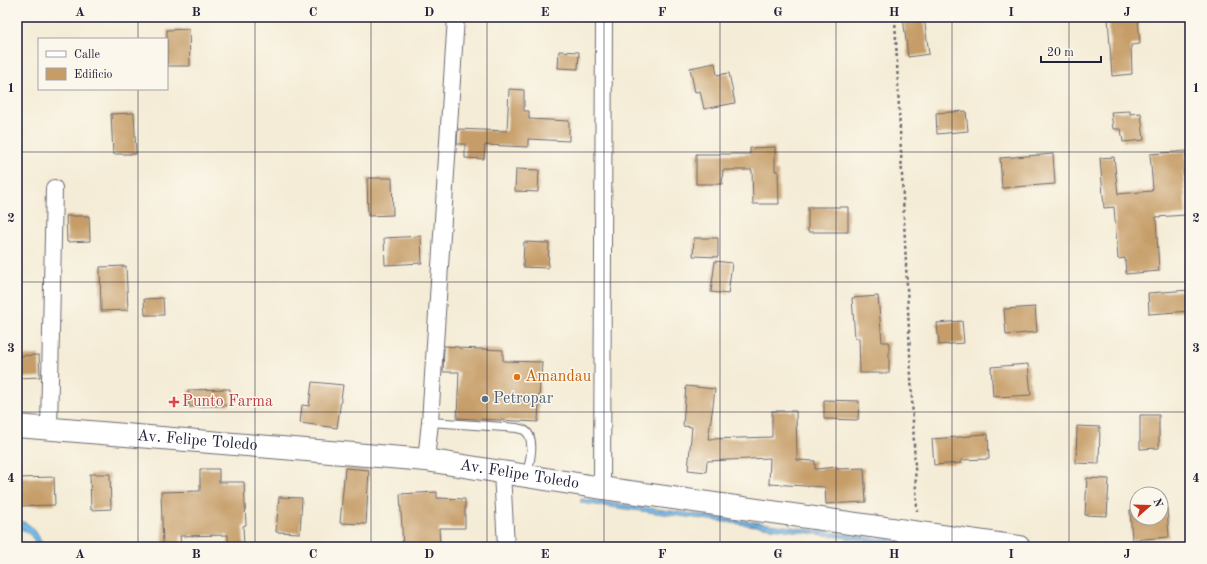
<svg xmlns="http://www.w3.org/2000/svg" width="1207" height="564" font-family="'Old Standard TT',serif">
  <rect width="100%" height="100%" fill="#fbf7ec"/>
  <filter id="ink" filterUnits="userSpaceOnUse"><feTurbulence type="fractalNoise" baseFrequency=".025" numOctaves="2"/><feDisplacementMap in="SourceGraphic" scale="8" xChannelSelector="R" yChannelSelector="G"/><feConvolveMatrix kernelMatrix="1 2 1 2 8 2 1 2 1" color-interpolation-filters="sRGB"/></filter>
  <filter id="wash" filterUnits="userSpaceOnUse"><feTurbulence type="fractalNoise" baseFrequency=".012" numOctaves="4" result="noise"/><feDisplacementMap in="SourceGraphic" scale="16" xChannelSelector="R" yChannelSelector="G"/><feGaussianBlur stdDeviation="0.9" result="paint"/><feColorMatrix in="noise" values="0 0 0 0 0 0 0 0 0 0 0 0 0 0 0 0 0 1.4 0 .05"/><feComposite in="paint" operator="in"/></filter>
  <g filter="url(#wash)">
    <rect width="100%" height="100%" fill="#f4ecd6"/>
    <!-- water -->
    <path fill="#75baeb" stroke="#4c6e93" d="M581,499L941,547H916L581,503Z
      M17,520C32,523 38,533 43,547H37C33,535 28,532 17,527Z"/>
    <g id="blocks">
      <!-- building -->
      <path fill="#c69d67" d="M903,17H924L929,54L908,57Z
        M1108,17H1138L1140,44L1131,45L1132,74L1112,76Z
        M189,29L190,66H167V30Z
        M559,51L579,52L578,69L558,68Z
        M715,63L717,75L729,73L735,103L704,109L700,91L695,92L690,68Z
        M509,89L524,90V111H529V119L569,121V141L528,139V147L485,145L484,159L465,158V144H457L458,129L507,131Z
        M966,111L968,131L937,134L936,113Z
        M1130,111V114L1141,113L1144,140L1123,142L1121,129H1113L1111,112Z
        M134,113L136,154H113L111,114Z
        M775,147V171H778L779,204H753L752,170H723L722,184H696V154H750V148Z
        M1186,151L1187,170H1183L1186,215L1156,217L1159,271L1126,274L1125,258L1118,259L1114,207L1104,208L1100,158L1114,157L1118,194L1152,191V189H1153L1150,154Z
        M1053,154L1055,184L1002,188L1000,158Z
        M516,169L539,170L538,192L515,191Z
        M367,178H392L393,215L368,216Z
        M808,207H848V232H808Z
        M66,216H89L90,241L67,242Z
        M421,236L422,263L385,265L384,238Z
        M694,238H718V257L693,256Z
        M524,242L549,243L548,268L523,267Z
        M715,261L732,263L728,294L711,292Z
        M126,266L128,310L101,311L100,267Z
        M1190,290V311L1149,314L1148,293Z
        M878,296L882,342H889V373H860L859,338H855L852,298Z
        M163,298L164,315H145L144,299Z
        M1035,307L1037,332L1006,335L1004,309Z
        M962,321L964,343L939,345L937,323Z
        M444,346L459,347V348L503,350V361L542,362L541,382H540L538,422L457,418L459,372H443Z
        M39,355L40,377L17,378V356Z
        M1028,364L1031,395L996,397V396H993L991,367Z
        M312,382L343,385L337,428L300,423L302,405L309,406Z
        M686,386L715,389L713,406L708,439L772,437V411H796L797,460L815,461V469L837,467V469L864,468L866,502L826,504L825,487L769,484L770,458L707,461L706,472L688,470L692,427L683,426Z
        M230,389V405L189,407L188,390Z
        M824,400L859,401L858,420L824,419Z
        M1140,415H1159V448L1140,449Z
        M1077,426L1100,427L1099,464L1076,463Z
        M988,434L989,459L961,460V463L934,465L932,439L971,436V435Z
        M345,468L369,470L366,524L340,523Z
        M200,469H219V482H244L246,525L243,526L244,547H228V535L180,536L181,547H163L161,492L200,491Z
        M90,474H110L111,509L91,510Z
        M54,477L55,505L19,506L18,478Z
        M1087,478L1109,479L1107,516L1085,515Z
        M437,492V498L465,499V528H439L440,547H403L400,494Z
        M279,497L302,498L300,533L276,532Z
        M1161,508H1167L1169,537L1132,540L1130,510H1137V518H1161Z"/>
    </g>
  </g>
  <g filter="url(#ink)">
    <use href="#blocks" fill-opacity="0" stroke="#6c6971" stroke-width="1"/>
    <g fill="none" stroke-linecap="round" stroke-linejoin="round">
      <defs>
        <path id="lane" d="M430,422L517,428C519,429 522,429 524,430C537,437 529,464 527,475"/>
        <path id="street" d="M49,429L54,188
          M426,460L430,422L456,17
          M502,472L506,547
          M602,488L604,17"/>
        <g id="secondary">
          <path id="s1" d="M17,426L426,460L602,488L1019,547"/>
        </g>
      </defs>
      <!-- lane casing -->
      <use href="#lane" stroke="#6c6971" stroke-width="10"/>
      <!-- street casing -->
      <use href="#street" stroke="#6c6971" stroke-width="18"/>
      <!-- secondary casing -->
      <use href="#secondary" stroke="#6c6971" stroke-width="24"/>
      <!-- path -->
      <path stroke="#6c6971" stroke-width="2.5" stroke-dasharray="3 3" stroke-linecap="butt" d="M895,18L917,511"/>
      <!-- lane -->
      <use href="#lane" stroke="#fff" stroke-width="8"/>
      <!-- street -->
      <use href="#street" stroke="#fff" stroke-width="16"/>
      <!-- secondary -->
      <use href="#secondary" stroke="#fff" stroke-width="22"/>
    </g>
  </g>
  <!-- grid -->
  <path fill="none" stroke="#22223b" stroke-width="1" stroke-opacity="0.55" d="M138,17V39M255,17V547M371,17V547M487,17V547M604,17V547M720,17V547M836,17V547M952,17V547M1069,17V547M138,89V547M17,152H1190M17,282H1190M17,412H1190"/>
  <!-- markers -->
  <circle fill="#e8710a" stroke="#fbf7ec" stroke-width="1.5" cx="517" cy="377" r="4"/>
  <circle fill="#5c6f8a" stroke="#fbf7ec" stroke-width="1.5" cx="485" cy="399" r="4"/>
  <path fill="#e0444e" stroke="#fbf7ec" stroke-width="1.5" d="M172 396h4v4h4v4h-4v4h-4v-4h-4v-4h4z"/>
  <g text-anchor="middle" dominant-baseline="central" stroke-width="3" stroke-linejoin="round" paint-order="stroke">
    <!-- food labels -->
    <g font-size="16" fill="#c56008" stroke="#fbf7ec" text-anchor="start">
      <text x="525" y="377">Amandau</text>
    </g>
    <!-- service labels -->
    <g font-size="16" fill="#4e5e75" stroke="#fbf7ec" text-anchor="start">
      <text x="493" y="399">Petropar</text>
    </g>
    <!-- health labels -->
    <g font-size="16" fill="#be3a42" stroke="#fbf7ec" text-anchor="start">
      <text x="182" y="402">Punto Farma</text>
    </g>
    <!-- street labels -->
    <g font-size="16" fill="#22223b" stroke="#fbf7ec">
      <text stroke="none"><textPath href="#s1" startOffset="181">Av. Felipe Toledo</textPath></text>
      <text stroke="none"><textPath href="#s1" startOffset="505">Av. Felipe Toledo</textPath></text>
    </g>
  </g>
  <!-- margin -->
  <rect width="1207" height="564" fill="none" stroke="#fbf7ec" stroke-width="44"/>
  <!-- legend -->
  <rect x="38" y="38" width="130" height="52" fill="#fbf7ec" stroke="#a4a2a5"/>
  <rect x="46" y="51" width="20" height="6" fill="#ffffff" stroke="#a4a2a5"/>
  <text x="74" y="58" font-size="12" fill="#22223b">Calle</text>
  <rect x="46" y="68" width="20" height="12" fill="#c69d67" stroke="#a4a2a5"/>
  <text x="74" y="78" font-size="12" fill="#22223b">Edificio</text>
  <!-- north arrow -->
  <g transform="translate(1149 506) rotate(70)"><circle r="19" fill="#fbf7ec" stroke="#a4a2a5"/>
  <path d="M0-3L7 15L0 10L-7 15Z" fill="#c8321e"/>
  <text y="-6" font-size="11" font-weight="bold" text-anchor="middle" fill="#22223b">N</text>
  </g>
  <!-- scale -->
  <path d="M1041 56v6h60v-6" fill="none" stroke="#22223b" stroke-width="2"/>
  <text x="1047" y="56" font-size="12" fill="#22223b" stroke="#fbf7ec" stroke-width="3" paint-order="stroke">20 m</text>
  <rect x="22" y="22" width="1163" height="520" fill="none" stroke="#22223b" stroke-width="1.5"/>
  <g font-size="13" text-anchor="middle" font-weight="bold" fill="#22223b">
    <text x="80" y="16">A</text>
    <text x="196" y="16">B</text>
    <text x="313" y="16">C</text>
    <text x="429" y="16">D</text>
    <text x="545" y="16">E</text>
    <text x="662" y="16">F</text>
    <text x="778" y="16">G</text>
    <text x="894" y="16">H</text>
    <text x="1011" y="16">I</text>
    <text x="1127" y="16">J</text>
    <text x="11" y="92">1</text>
    <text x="1196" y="92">1</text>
    <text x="11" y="222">2</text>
    <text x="1196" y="222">2</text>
    <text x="11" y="352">3</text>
    <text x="1196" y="352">3</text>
    <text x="11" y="482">4</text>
    <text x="1196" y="482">4</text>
    <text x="80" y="558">A</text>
    <text x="196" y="558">B</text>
    <text x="313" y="558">C</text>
    <text x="429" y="558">D</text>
    <text x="545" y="558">E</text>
    <text x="662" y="558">F</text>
    <text x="778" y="558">G</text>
    <text x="894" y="558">H</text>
    <text x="1011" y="558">I</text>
    <text x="1127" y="558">J</text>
  </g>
</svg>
